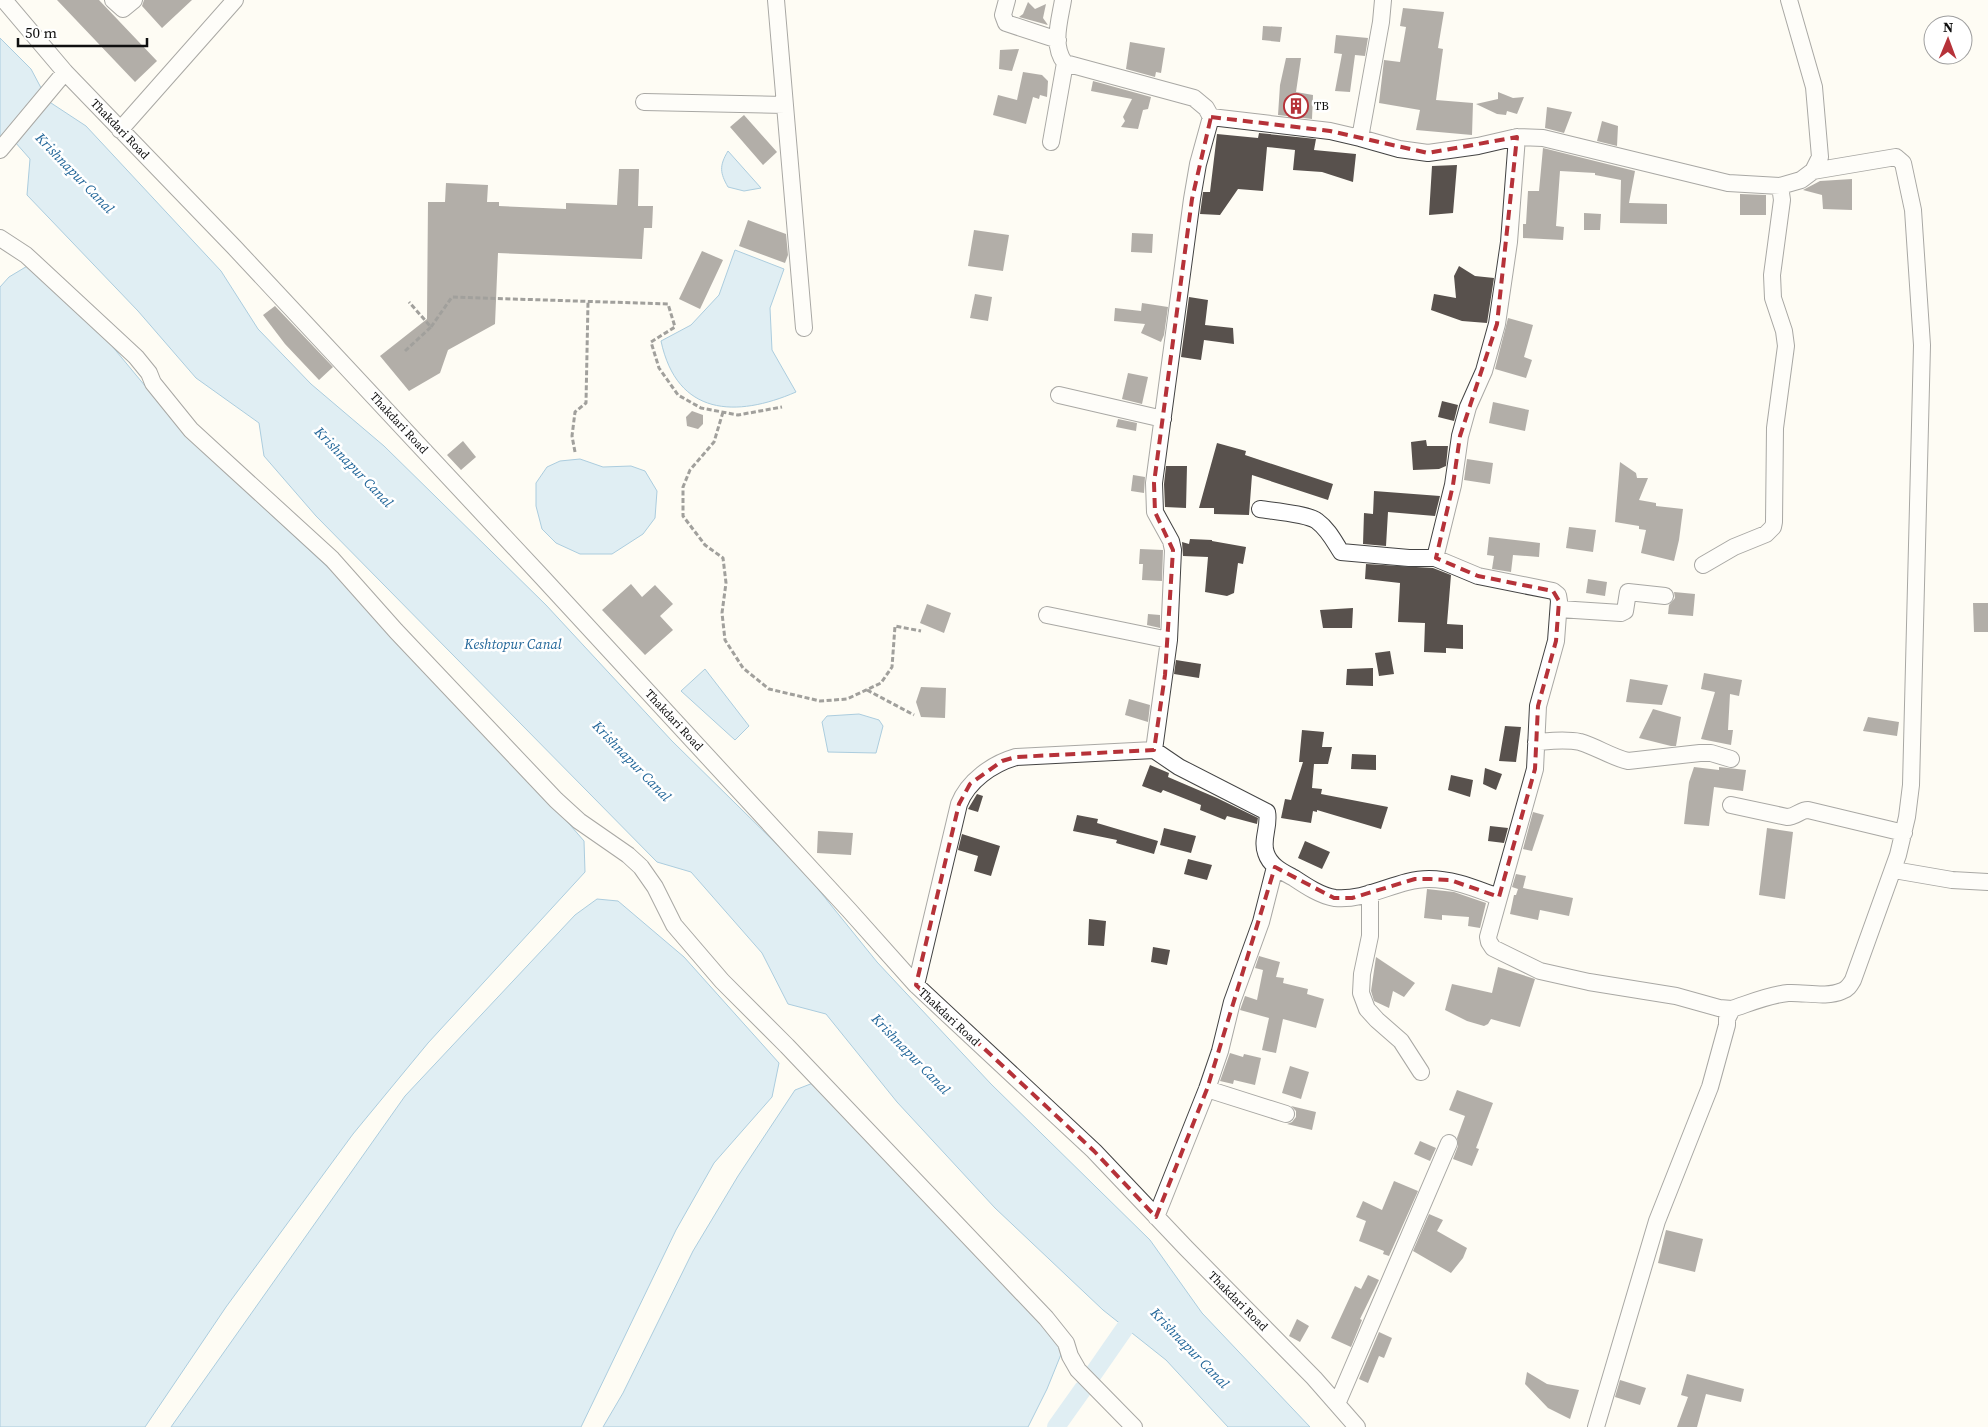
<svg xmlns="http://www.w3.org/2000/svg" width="1988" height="1427" font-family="'Source Serif 4',serif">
  <rect width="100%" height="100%" fill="#fefcf4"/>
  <!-- water -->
  <path fill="#bcdef2" stroke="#4994c3" d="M0,38L31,69L48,101L86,126L221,271L258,329L311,384L384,446L546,605L672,741L801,868L877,962L991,1084L1150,1240L1202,1313L1310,1427H1228L1166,1360L1103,1310L995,1208L897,1102L826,1014L788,1004L762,953L691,872L657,862L316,516L264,456L259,423L196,378L138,311L27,195L30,159L15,142H0Z
    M728,151L761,188L744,191L728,187C720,173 719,166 728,151Z
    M735,250L784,269L770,308L772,350L796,392C736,418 677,416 661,341L691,325L719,295Z
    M29,265L88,317L160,404L254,499L360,597L551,803L584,841L585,872L428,1043L353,1134L226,1307L145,1427H0V287L9,277Z
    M580,459L603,467L631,466L645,471L657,491L655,518L643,534L612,554H580L556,543L542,529L536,506V483L547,467L560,461Z
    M705,669L749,726L735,740L681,691Z
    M859,714L879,720L883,726L876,753L828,752L822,722L827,716Z
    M597,899L618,901L684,957L779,1063L772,1097L714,1163L676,1230L581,1427H171L405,1096L575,915Z
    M813,1083L1064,1347L1047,1389L1028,1427H603L623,1393L693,1251L738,1176L795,1090Z"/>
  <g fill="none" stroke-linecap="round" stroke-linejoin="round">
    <!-- canal -->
    <path stroke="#bcdef2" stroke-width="18" d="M1091,1377L1125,1328
      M1056,1427L1083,1389"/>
  </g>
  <!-- building -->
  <path fill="#58514d" d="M57,0H99L157,61L135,82Z
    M144,0H192L162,28L142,6Z
    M1028,2L1035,9L1046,4L1043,18L1048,25L1019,17L1023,14Z
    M1403,8L1444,12L1438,48L1443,49L1436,100L1473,103L1472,135L1416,130L1420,110L1379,103L1384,60L1400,62L1406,27L1400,26Z
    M1263,26L1282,27L1280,42L1262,40Z
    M1336,35L1368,38L1365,56L1355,55L1350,92L1335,91L1342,54L1334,53Z
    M1130,42L1165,48L1161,73L1156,72L1155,77L1126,69Z
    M1019,49L1012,71L999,69L1000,50Z
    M1286,58H1301L1296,92L1313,95L1312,119L1278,115L1280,85Z
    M1023,72L1042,75L1048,81L1047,97L1040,95L1039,99L1033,97L1026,124L993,115L998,95L1017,100Z
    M1093,81L1151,97L1148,109L1143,110L1138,129L1121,127L1125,121L1123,117L1132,99L1091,91Z
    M1498,92L1513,98L1524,97L1517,114L1507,111L1506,115L1497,114L1476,104L1498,99Z
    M1547,107L1572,112L1564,133L1545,128Z
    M744,115L777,152L763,165L730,127Z
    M1602,121L1618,126L1617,146L1597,141Z
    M1259,133L1316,139L1314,150L1356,154L1353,182L1322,172L1293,170L1295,150L1267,147L1263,191L1238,189L1220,215L1200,214L1203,192H1210L1217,134L1258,138Z
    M1543,148L1635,171L1629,203L1667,204V224L1620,223L1621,180L1595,175V173L1560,171L1556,226L1564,227L1563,240L1523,238V224H1526L1528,191H1539Z
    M1457,165L1453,213L1429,215L1432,166Z
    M619,169H639L638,206H653L652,228H644L642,259L498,253L495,324L448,350L440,373L409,391L380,356L427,319L428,202H445L446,183L488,185L487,202H499V206L566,209V203L617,205Z
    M1852,179V210L1823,209L1822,195L1803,190L1820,181Z
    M1740,194L1766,195V215H1740Z
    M1584,213L1601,214L1600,230H1584Z
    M748,220L786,234L788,255L785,263L739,246Z
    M974,230L1009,235L1003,271L968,266Z
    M1132,233L1153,234L1152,253L1131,252Z
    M702,251L723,260L700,309L679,299Z
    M1459,266L1475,276L1494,278L1487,323L1462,321L1431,310L1434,294L1456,298L1454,276Z
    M975,294L992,297L988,321L970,318Z
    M1189,297L1208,300L1205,325L1233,328L1234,344L1204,340L1201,360L1181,357Z
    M1142,303L1168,307L1164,335L1161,342L1141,333L1145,324L1114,321L1115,308L1141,311Z
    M275,306L333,367L319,380L285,344L263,315Z
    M1508,318L1533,325L1524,357L1532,360L1526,378L1495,369Z
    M1128,373L1148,377L1142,404L1122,399Z
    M1442,401L1458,405L1454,421L1438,417Z
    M1493,402L1529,410L1525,431L1489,423Z
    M692,411L703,415V424L698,429L687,426L686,417Z
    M1118,419L1137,423L1136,431L1116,427Z
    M1426,440L1427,446H1448L1446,466L1439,469L1413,470L1411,442Z
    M463,441L476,457L461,470L447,455Z
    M1217,443L1246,451L1245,455L1333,484L1328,500L1252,475L1249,515L1214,514V508H1199Z
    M1467,459L1493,463L1490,484L1464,480Z
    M1620,462L1636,473L1637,478H1648L1639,500L1656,503V506L1683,509L1679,540L1674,561L1641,553L1646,530L1639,529V526L1615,522Z
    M1166,466H1187L1186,508L1165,507L1164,484Z
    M1133,475L1145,477L1144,493L1131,491Z
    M1374,491L1440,496L1435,516L1388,512L1386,546L1363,544L1364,513L1373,514Z
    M1569,527L1596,530L1593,552L1566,548Z
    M1489,537L1540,543L1539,557L1513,555L1511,572L1492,569L1494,556L1487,555Z
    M1190,539L1212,540V541L1246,547L1243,564L1238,563L1234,593L1227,596L1205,592L1208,557L1183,556L1182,542L1189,544Z
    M1140,549L1163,550L1162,581L1142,580L1143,564H1139Z
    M1366,564L1433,568L1451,575L1447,624L1463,625V649L1446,648V653L1424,652L1425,623L1398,622L1400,583L1365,579Z
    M1588,579L1607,582L1605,596L1586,593Z
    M631,584L642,597L655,585L673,604L660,616L673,630L645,655L602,610Z
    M1674,592L1695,594L1693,616L1668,614L1669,605L1675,598Z
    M1973,603H1988V632H1974Z
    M927,604L951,613L944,633L920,623Z
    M1353,608L1352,628H1323L1320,610Z
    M1148,614L1160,615V628L1147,625Z
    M1390,651L1394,674L1379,676L1375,653Z
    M1176,660L1201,664L1199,678L1174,674Z
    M1373,668V686L1346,685L1347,669Z
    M1704,673L1742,680L1739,696L1730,694L1728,730H1733L1731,745L1701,739L1715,692L1701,689Z
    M1630,679L1668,685L1662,705L1626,702Z
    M921,687L946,688L945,718L921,717L916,702Z
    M1129,699L1150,705L1148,722L1125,715Z
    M1653,709L1681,717L1676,746H1671L1639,738Z
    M1868,717L1899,722L1897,736L1863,731Z
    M1505,726L1521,727L1516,762L1499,761Z
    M1302,730L1324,732L1322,747H1332L1328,764H1314L1312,788L1322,789L1321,794L1388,807L1381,829L1317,810V812L1313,811L1311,823L1281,818L1285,799L1291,800L1303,762H1299Z
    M1352,754L1376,755V770L1351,769Z
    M1150,765L1169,773L1168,777L1217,798L1258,818L1257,824L1227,816L1225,820L1200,810L1201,805L1163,790L1161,793L1142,786Z
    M1694,767L1719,770V767L1746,770L1743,791L1714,787L1709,826L1684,824L1689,782Z
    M1485,768L1502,774L1496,790L1483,784Z
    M1451,775L1473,780L1470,797L1448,790Z
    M977,794L983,796L978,812L968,809Z
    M1533,812L1544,815L1532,851L1523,849Z
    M1077,815L1098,819L1097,823L1158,841L1154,854L1116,843L1117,840L1073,831Z
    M1490,826L1508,828L1504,843L1488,841Z
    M1164,828L1196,836L1191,853L1160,845Z
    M1767,828L1793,832L1785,899L1759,895Z
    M818,831L853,833L851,855L817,853Z
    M962,834L1000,846L991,876L974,871L978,856L958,850Z
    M1305,841L1330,852L1322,869L1298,858Z
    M1188,859L1212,865L1207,880L1184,874Z
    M1516,874L1526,876L1523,888L1573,898L1569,916L1540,910L1538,920L1510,914L1514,895H1516L1518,889L1512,887Z
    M1427,889L1454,892L1486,903L1480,928L1468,926L1469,917L1442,915V920L1424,918Z
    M1089,919L1106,921L1104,946L1088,945Z
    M1153,947L1170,950L1167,965L1151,962Z
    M1259,956L1280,962L1276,977L1284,978L1283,983L1308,989L1307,994L1324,999L1316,1028L1283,1019L1276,1053L1262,1050L1269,1018L1240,1010L1245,996L1257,1000L1263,970L1255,968Z
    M1376,957L1415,983L1404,997L1393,991L1389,1008L1374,1001L1371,991Z
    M1498,967L1535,979L1520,1027L1491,1019L1488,1024L1484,1026L1467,1021L1445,1010L1452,984L1492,993Z
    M1230,1053L1243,1057L1244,1054L1261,1058L1255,1085L1234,1080L1233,1084L1220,1081Z
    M1290,1066L1309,1072L1301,1099L1282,1093Z
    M1457,1090L1493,1103L1476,1148L1479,1149L1472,1166L1453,1159L1458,1146L1457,1138L1465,1116L1449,1110Z
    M1291,1106L1316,1112L1312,1130L1287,1124L1292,1122L1296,1117V1111Z
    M1420,1141L1436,1148L1430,1161L1414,1154Z
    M1394,1181L1418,1191L1389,1256L1383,1254L1384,1251L1359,1241L1366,1221L1356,1217L1363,1201L1382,1210Z
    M1429,1214L1443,1220L1437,1231L1467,1248L1463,1258L1451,1273L1413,1251Z
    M1666,1230L1703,1239L1695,1272L1658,1263Z
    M1368,1275L1379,1280L1360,1319L1362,1320L1351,1347L1331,1338L1355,1286L1361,1289Z
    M1297,1319L1309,1326L1300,1342L1289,1336Z
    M1379,1332L1392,1338L1384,1358L1379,1356L1368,1383L1359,1379Z
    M1527,1372L1547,1384L1579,1390L1570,1419L1548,1408L1525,1384Z
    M1687,1374L1744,1389L1741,1402L1706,1394L1697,1427H1677L1688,1397L1681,1395Z
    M1620,1380L1646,1388L1640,1405L1615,1397Z"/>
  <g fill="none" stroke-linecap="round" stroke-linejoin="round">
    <defs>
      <path id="minor" d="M4,0L65,72L234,247L542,577L849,910L916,985L1094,1151L1186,1248L1314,1378L1357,1427
        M113,0L123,9L134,0
        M776,0L804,328
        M1007,0L1003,15L1006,23L1058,40
        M1063,0C1060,19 1051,46 1065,63L1194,98L1206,108L1211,117
        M1383,0L1381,22L1360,138L1399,149L1428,153L1478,146L1517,137L1543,138L1728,183L1780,186L1801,180L1813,171L1820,157L1814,87L1789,0
        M644,102L785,105
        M120,130L235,0
        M1517,137L1509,242L1497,324L1484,371L1468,407L1460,436L1453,485L1435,558L1478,576L1553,591L1558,595L1559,601L1556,641L1538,706L1535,769L1488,937L1489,942L1493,948L1540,971L1589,982L1676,996L1719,1008L1732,1009L1727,1019V1025L1710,1087L1657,1221L1596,1427
        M1360,138L1330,131L1211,117L1198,164L1192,199L1154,483L1155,512L1171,541L1173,550L1169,640L1154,750L1179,767L1267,812C1270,826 1261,840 1266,853C1270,866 1283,872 1294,878C1306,886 1321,896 1335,898C1368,901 1397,879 1429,879C1454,879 1476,889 1499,897
        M1051,142L1065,63
        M0,150L65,72
        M0,238L26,255L136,357L149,373L153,383L191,430L332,559L396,631L556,800L579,821L628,855L641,867L655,887L674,925L722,981L787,1046L1046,1318L1066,1343L1070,1356L1078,1370L1134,1427
        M1059,395L1163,419
        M1260,509C1272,511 1308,514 1317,521C1328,529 1334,541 1341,552L1409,558H1435
        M1703,565L1734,547L1766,534L1773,527L1774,522L1775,428L1786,346L1784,331L1773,298L1772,275L1782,200L1780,186
        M1559,609L1621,613L1625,611L1628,592L1665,596
        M1047,615L1169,640
        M1536,742C1551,741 1565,739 1580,742C1597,747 1611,757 1628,761L1700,753H1711L1731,759
        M1731,805L1787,817C1796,817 1800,810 1808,810L1904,833
        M1894,870L1952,880L1988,882
        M1370,893V936L1362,974L1361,993L1367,1009L1377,1020L1401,1041L1421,1072
        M916,985L959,804C968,781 992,764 1016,757L1154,750
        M1732,1009C1750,1003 1768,995 1788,993C1805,992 1826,998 1842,991C1848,989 1850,985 1853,980L1898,855L1907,817L1911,785L1922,345L1913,210L1903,163L1896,157L1813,171
        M1207,1089L1286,1114
        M1156,1217L1207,1089L1220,1051L1232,1002L1261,922L1275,867
        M1337,1404L1449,1143"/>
    </defs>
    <!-- minor casing -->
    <use href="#minor" stroke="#434343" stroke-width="18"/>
    <!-- path -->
    <path stroke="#323232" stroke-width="3" stroke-dasharray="5 2.5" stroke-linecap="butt" d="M431,327L452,297L668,304L675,327L651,342L659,368L678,395L701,408L738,415L782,407
      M405,351L431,327L409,302
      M723,412L714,442L690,470L683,487V516L705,545L723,558L726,583L722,613L725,640L743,668L769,689L820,701L847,699L881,683L892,667L895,626L921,631
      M575,452L572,436L575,412L586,403L588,302
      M867,690L914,715"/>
    <!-- minor -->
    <use href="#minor" stroke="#fff" stroke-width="16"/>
  </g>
  <!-- marked area -->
  <path d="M0 0H1988V1427H0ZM1211,117L1330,131L1428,153L1517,137L1497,324L1460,436L1453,485L1436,558L1478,576L1553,591L1559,601L1556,641L1538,706L1535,769L1499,897L1450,880L1430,879H1415L1352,898H1334L1275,867L1207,1089L1156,1217L1094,1151L916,985L959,804L970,784L1002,761L1016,757L1154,750L1165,675L1173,550L1155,512L1154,483L1192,199Z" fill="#fefcf4" fill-opacity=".55" fill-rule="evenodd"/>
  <path fill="none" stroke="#b63239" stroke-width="4" stroke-dasharray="10 6" stroke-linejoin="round" d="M1211,117L1330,131L1428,153L1517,137L1497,324L1460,436L1453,485L1436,558L1478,576L1553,591L1559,601L1556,641L1538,706L1535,769L1499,897L1450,880L1430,879H1415L1352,898H1334L1275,867L1207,1089L1156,1217L1094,1151L916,985L959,804L970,784L1002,761L1016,757L1154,750L1165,675L1173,550L1155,512L1154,483L1192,199Z"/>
  <!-- icons -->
  <defs>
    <symbol id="building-ring" viewBox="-11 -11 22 22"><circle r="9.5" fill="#fff" stroke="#b63239" stroke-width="1.5"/><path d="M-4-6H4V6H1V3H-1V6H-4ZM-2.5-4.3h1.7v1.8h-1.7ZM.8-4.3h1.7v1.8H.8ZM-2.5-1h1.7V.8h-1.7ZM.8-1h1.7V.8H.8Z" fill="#b63239"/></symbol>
  </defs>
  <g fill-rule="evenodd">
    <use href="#building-ring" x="1282" y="92" width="28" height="28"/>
  </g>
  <g text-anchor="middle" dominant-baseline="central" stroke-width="5" stroke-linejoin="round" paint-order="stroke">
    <!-- poi labels -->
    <g font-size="12" fill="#101010" stroke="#fff" text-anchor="start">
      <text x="1314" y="106">TB</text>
    </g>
    <!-- street labels -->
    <g font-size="12" fill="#101010" stroke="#fff">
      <text transform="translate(120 129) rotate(46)">Thakdari Road</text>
      <text transform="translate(399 423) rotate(47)">Thakdari Road</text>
      <text transform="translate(674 720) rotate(47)">Thakdari Road</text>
      <text transform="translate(949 1017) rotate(43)">Thakdari Road</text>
      <text transform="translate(1238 1301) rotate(45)">Thakdari Road</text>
    </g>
    <!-- water labels -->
    <g font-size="14" font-style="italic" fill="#269" stroke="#fff">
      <text transform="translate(75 173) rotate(46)">Krishnapur Canal</text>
      <text transform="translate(354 467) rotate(46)">Krishnapur Canal</text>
      <text x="513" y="644">Keshtopur Canal</text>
      <text transform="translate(632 761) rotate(46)">Krishnapur Canal</text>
      <text transform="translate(911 1054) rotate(46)">Krishnapur Canal</text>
      <text transform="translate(1190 1348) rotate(46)">Krishnapur Canal</text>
    </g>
  </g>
  <!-- north arrow -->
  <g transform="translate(1948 40) rotate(1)"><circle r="24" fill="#ffffff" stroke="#9f9f9f"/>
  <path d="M0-4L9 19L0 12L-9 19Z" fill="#b63239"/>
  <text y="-8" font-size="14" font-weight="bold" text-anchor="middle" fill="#101010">N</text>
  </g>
  <!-- scale -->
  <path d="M18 38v8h129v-8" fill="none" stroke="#101010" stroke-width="2.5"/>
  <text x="25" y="38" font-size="15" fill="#101010" stroke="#ffffff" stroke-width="4" paint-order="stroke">50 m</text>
</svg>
